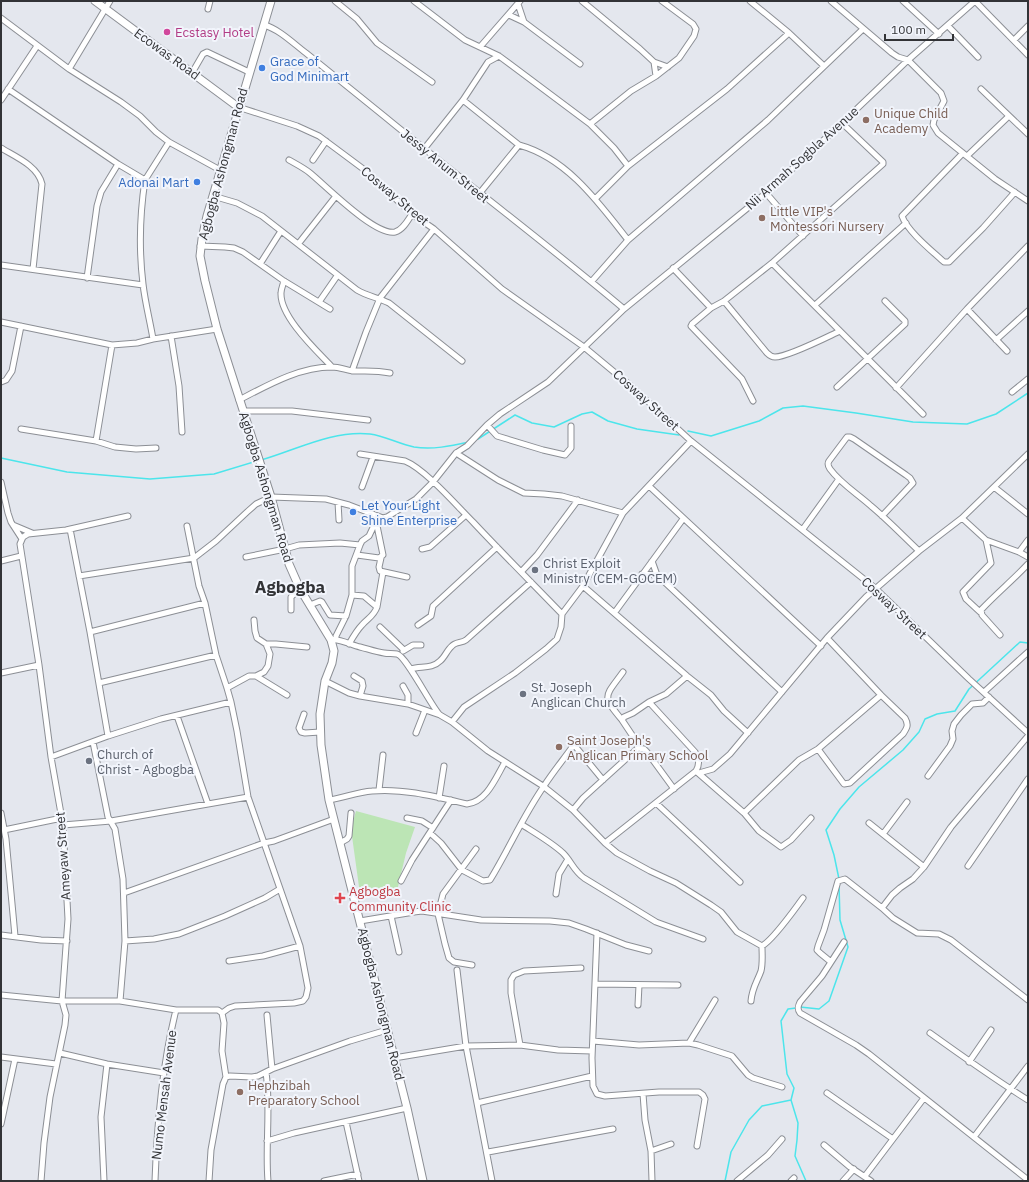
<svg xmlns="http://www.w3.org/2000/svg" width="1029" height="1182" font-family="'IBM Plex Sans',sans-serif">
  <rect width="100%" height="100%" fill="#e4e7ee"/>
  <!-- green -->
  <path fill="#bce5b5" d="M356,811L415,827L406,853L397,891L360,894L351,829Z"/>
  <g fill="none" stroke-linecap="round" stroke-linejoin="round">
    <!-- stream -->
    <path stroke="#4ce5eb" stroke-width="1.5" d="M688,431L711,436L759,421L783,408L803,406L856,413L913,422L967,424L996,414L1028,393
      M478,439L515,415L532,423L554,427L582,414L592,412L608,421L637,429L679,435
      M1,458L67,472L150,479L214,474L257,461
      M261,460C296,450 332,430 370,434C385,436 399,444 414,447C432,450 451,446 469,442
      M839,879L834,855L826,830L840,809L859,787L903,750L919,732L925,719L937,714L955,711L969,689L1020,642L1028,643
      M800,1007L819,1009L829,1001L848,947L840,920L839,885
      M791,1100L798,1123L797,1140L795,1156L806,1181
      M725,1181L731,1152L749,1120L762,1106L791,1100L794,1088L787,1074L781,1021L788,1009L796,1008"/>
    <defs>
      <path id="street" d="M335,1L357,19L377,43L432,82
        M414,1L465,40L499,56L590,124L614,148L628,166
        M582,1L640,49L654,62L668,67
        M750,1L789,33L824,66
        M831,1L892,53L898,57L908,60L941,93L944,101L934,120L933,125L938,133L995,179L1028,201
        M903,1L939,34
        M975,1L1028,55
        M518,4L524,22
        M208,9L210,1
        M509,15L524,22L580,64
        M1,18L69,69L121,102L140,116L156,132L169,142L220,170
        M264,25C279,29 294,44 306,53C332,74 358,95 384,116C463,181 546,243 624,309
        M948,26L978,57
        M1014,40L1028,26
        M480,47L520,1
        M654,62L656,76
        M69,69L110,1
        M192,73L203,54L207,52L249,72
        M8,89L118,164L145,180L169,142
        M981,89L1028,134
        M1,100L37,46
        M463,100L519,145C567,158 599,203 628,240
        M238,107L297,126L319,136L362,168L412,214L434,229L502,289L584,347L631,386L691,441L875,588L969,679L1028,733
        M590,124L631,91L656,76L679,58L694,36L696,29L693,24L662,1
        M1,148C16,157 38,166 42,184L33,269
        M424,149L463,100L488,62L499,56
        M963,153L902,216C907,231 932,251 944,262H949L983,228L1015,192
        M967,156L1009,116
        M289,160C296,164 304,168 310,173C326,186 375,236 395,232C403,230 408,220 412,214
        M313,160L326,141
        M145,180C140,213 139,251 143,284C145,302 150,321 153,339
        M766,193L803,236
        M479,194L519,145
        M213,196L237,203L262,216L357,290C367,296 379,298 389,303L462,361
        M596,198L628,166L727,89L789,33
        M299,243L336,196
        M200,246L225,247L234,248L243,252L284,281L330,309
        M772,263L923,414
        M260,264L281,231
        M1,265L143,285
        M673,268L711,308
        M87,278L97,206L101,192L118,164
        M284,281C283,285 281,289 281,293C280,317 317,351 332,367
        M592,281L628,240L768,120L863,29
        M724,301L767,353C769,355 772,357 775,357C788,357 827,337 840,331
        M319,302L337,276
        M815,305L906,223
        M967,309L1007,351
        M1,322L112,345L137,343L153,339L217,329
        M171,336L179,386L182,432
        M996,340L1028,311
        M352,371L366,332L380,298L434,229
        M1,382L6,380L12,371L21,326
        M837,387L905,324V321L885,301
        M896,388L967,309L1028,246
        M1012,392L1028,379
        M239,400C268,385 299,367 332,367C339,367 346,370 353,371C367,371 376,370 390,373
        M753,401L742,379L691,326L692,324L711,308L724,301L772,263L883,164V162L842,123
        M243,411H292L368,420
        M487,425L497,436L543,450L565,455L571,448V426
        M21,429L96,441L115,447L136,449L156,448
        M96,441L112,345
        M456,453L498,480L524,493L544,494L562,496L623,513
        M360,454L405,461C425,469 457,506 473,522C502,553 532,583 562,614
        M1,482L8,513L11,522L22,539
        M649,486L821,646
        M362,487L373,457
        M994,487L1028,514
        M338,502L339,520
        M882,516L913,483L910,478L906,475L854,439L850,437H847L829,461C827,464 828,466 830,469C841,484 858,494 871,506C888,520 903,536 919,551
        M962,518L986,540L1019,552L1028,557
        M13,525L32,533
        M187,526L199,586L205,603L216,655L227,688L231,702L237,731L248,797L300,946L308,988L306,997L303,1001L294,1003L235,1006L229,1008L222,1013
        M70,529L90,632L108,736
        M803,529L839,479
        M422,549L430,547L466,515
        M1019,552L1028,540
        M357,555L379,558L383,555L376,521
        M246,557L285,549L299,545L340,543L360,545
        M381,558L379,567L380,571L407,577
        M1,561L21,556
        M652,561L657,575
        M521,572L537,555L578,500
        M642,574L657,575L782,692
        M79,576L194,558L216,541L247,512L256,504L271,497L326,499L349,505L383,518L387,517L416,499L433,482L456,453L467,446L487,425L500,414L548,382L624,309L766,193L842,123L908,60L975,1
        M583,586L687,676L711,695L724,711L748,733
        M310,605L320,601L322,602L330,615L346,616
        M377,607L383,572
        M291,610V597L300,589
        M615,612L683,519
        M980,612L966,599L963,592L991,563L986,540
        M254,620L255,631L257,638L266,644L270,654L268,666L264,672L256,676
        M418,625L431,616L433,606L497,547
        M380,627L404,650
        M90,632L205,603
        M1000,635L982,615L981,610C996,594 1013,580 1028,564
        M336,639V636L346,616L352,595V566L360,545L362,541L369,536L378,517
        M331,640C339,638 351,645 360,647C368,649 376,652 384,653C388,654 393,653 397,654C406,656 430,704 439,714
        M266,644H276L307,647
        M349,644C353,637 357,630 362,625C368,618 374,616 377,607L364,596L352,595
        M403,651L413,645H421
        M411,669C421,666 432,669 440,661C445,657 447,650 452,646C455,642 462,643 466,640L531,582
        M1,673L39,665
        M354,676L362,681L363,686L360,696
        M325,681L349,693L360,696L408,704L440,715L452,722L488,751L543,786L573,810L605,843L617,853L650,871L676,883L711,905L721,912L737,932L762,946C774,939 794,910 803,898
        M99,683L216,655
        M403,686L408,695V704
        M227,688L249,676H256L287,695
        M984,692L1028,652
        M304,714L299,728L301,732L305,733L320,732
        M177,716L208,804
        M622,720C601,695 605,697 623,672
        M452,722L464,707L515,673L546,649L557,639L561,627L562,614L583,586L623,513L691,441
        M416,733L425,710
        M93,742L108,817L115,829L123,879L125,941L120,1001
        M638,748L636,741L622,720L624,717L633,713L649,702
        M818,749L844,784L850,783L903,734C907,728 909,725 905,718L881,695L827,638
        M51,757L108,736L161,719L231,702
        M697,772L744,813L759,831L781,847L791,840L811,818
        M699,773L713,769L730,754L827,638L866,597L919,551L962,518L1028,454
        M928,776L950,746L953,739L952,731L954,724L961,715L972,704L983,703L989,697
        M379,790L383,755
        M439,798L444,766
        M329,800C344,798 357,792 372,791C404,788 437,797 467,804C487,802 496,777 505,762
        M656,803L701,845L740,882
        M573,810L583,798L638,748L644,749L647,752L674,789
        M1,813L6,839L15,936
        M744,813L799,760L818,749L881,695
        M407,818L422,821L433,828
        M869,823L924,867
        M521,824C535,833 551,842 563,853C571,861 574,871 584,878L656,922L703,939
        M63,825L111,821L248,797
        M4,830L62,818
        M430,833L441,843L462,870L483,881L490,880C509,849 523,816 544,786C553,772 563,760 573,746H575L603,780
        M883,834L907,802
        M340,843L347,839L349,836L351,813
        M605,843L696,771C700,764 699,759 695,752L649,702L666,694L687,676
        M968,866L1028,779
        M401,881L412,860L451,800
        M124,893L264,843L274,841L334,819
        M556,894L559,874L568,859
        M882,908L893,918L917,933L939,934L951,940L1028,1000
        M391,916L399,952
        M360,921L414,912L422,911L481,920L550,921L569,923L586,929L626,945L649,951
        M597,933L592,1058L593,1086L597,1094L605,1096L659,1092H699L703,1095L705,1099L697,1146
        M1,935L41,940L67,941
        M125,941L154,939L179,934L225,916L265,898L280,889
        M844,942L822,976L800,1002C798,1006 797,1009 800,1013L856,1045L869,1054L1028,1180
        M229,961L263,956L300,946
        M831,962L820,953L817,950L818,946L824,930L838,881L845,879L882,908L892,895L900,888L913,879L924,867L951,827L1028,736
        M472,965L454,962L449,958L445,944L438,914L443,894L476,849
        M457,970L466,1046L492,1181
        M595,984L678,985
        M1,995L62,1001H120L176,1010H218L222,1013
        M751,1001C752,988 757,982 761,971C763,963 762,954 762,946
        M638,1005L639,985
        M222,1013L224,1023L222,1051L226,1077
        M267,1015L272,1069
        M930,1033C962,1056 994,1079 1028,1100
        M593,1041L639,1045L689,1043L698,1045L732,1056L748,1075L753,1078L782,1087
        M689,1043L715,1000
        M520,1045L511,993V980L514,975L524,971L581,968
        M60,1053L107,1064L164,1073
        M1,1057L56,1064
        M394,1058L466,1046L520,1045L558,1050L592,1051
        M969,1062L991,1030
        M266,1072C271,1108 265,1145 268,1181
        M827,1093L893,1139
        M643,1094L645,1120L651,1151L652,1181
        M477,1103L592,1076
        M346,1122L359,1181
        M1,1124L15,1059
        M974,1137L1028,1066
        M267,1141L294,1133L407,1108
        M824,1145L850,1167L871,1181
        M651,1151L671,1144
        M488,1152L613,1129
        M865,1176L924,1098
        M41,1181L44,1143L50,1097L65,1025L66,1015L62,1001L68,919L63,825L51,757L39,665L20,544L23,537L28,534L66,530L128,516
        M104,1181L101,1117L107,1064
        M155,1181C157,1124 162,1065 176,1010
        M209,1181L211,1150L223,1084L226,1077L230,1076L252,1077L258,1076L272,1069L350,1041L387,1030
        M324,1181L358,1174
        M737,1181L768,1155L782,1139
        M791,1181L794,1178
        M843,1181L854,1169"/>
      <path id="secondary" d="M95,1L238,107
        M271,1L207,216L202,239L200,256L205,281L217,329L271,497L289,564L300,589L331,640L334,651L332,663L325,681L320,714L321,745L329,800L407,1108L423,1181"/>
    </defs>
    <!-- street casing -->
    <use href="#street" stroke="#8c8f95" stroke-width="7"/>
    <!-- secondary casing -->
    <use href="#secondary" stroke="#8c8f95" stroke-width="9"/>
    <!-- street -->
    <use href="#street" stroke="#fff" stroke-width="5"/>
    <!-- secondary -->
    <use href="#secondary" stroke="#fff" stroke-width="7"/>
  </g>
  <!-- markers -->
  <circle fill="#d1479c" stroke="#f2f5fc" stroke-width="1.5" cx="167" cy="32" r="4"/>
  <g fill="#3f7fe0" stroke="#f2f5fc" stroke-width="1.5">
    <circle cx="262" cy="68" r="4"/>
    <circle cx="197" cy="182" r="4"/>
    <circle cx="353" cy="512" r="4"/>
  </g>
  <g fill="#8d6e63" stroke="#f2f5fc" stroke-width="1.5">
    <circle cx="866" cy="120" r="4"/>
    <circle cx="762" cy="218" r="4"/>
    <circle cx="559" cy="747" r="4"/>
    <circle cx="240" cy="1092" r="4"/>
  </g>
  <g fill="#6b7280" stroke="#f2f5fc" stroke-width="1.5">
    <circle cx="535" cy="570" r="4"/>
    <circle cx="523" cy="694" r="4"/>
    <circle cx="89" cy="761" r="4"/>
  </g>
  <path fill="#e0444e" stroke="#f2f5fc" stroke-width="1.5" d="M338 892h4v4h4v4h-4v4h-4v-4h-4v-4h4z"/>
  <g text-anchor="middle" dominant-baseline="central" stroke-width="4" stroke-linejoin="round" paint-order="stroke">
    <!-- hotel labels -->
    <g font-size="13" fill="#b23c85" stroke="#f2f5fc" text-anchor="start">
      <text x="175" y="32">Ecstasy Hotel</text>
    </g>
    <!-- street labels -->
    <g font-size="13" fill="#323336" stroke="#f2f5fc">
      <text transform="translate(167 54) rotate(36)">Ecowas Road</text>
      <text transform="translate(802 158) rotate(-42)">Nii Armah Sogbla Avenue</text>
      <text transform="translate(223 164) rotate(-75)">Agbogba Ashongman Road</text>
      <text transform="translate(445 166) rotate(39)">Jessy Anum Street</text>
      <text transform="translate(395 196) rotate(40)">Cosway Street</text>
      <text transform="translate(646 400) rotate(42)">Cosway Street</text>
      <text transform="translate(266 487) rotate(73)">Agbogba Ashongman Road</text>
      <text transform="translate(894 608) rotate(43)">Cosway Street</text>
      <text transform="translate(63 856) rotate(-94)">Ameyaw Street</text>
      <text transform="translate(381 1004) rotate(76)">Agbogba Ashongman Road</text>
      <text transform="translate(164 1095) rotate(-83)">Numo Mensah Avenue</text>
    </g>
    <!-- shop labels -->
    <g font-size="13" fill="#366cbe" stroke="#f2f5fc" text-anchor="start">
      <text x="270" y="61">Grace of<tspan x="270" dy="15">God Minimart</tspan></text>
      <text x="189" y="182" text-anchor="end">Adonai Mart</text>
      <text x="361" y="505">Let Your Light<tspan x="361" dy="15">Shine Enterprise</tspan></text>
    </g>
    <!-- education labels -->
    <g font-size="13" fill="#785e54" stroke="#f2f5fc" text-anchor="start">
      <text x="874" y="113">Unique Child<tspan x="874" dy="15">Academy</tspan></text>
      <text x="770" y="211">Little VIP's<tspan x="770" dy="15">Montessori Nursery</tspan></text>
      <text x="567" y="740">Saint Joseph's<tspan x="567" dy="15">Anglican Primary School</tspan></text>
      <text x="248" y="1085">Hephzibah<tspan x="248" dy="15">Preparatory School</tspan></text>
    </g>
    <!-- worship labels -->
    <g font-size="13" fill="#5b616d" stroke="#f2f5fc" text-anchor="start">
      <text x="543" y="563">Christ Exploit<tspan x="543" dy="15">Ministry (CEM-GOCEM)</tspan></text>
      <text x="531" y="687">St. Joseph<tspan x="531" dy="15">Anglican Church</tspan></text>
      <text x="97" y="754">Church of<tspan x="97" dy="15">Christ - Agbogba</tspan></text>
    </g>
    <!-- health labels -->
    <g font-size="13" fill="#be3a42" stroke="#f2f5fc" text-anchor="start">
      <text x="349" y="891">Agbogba<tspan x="349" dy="15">Community Clinic</tspan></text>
    </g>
    <!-- district labels -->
    <g font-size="17" font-weight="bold" fill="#323336" stroke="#f2f5fc">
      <text x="290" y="587">Agbogba</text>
    </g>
  </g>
  <!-- border -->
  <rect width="1029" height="1182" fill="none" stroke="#323336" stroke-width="4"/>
  <!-- scale -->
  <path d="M885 34v6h68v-6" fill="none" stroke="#323336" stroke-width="2"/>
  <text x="891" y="34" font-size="12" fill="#323336" stroke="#f2f5fc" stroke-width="3" paint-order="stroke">100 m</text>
</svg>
